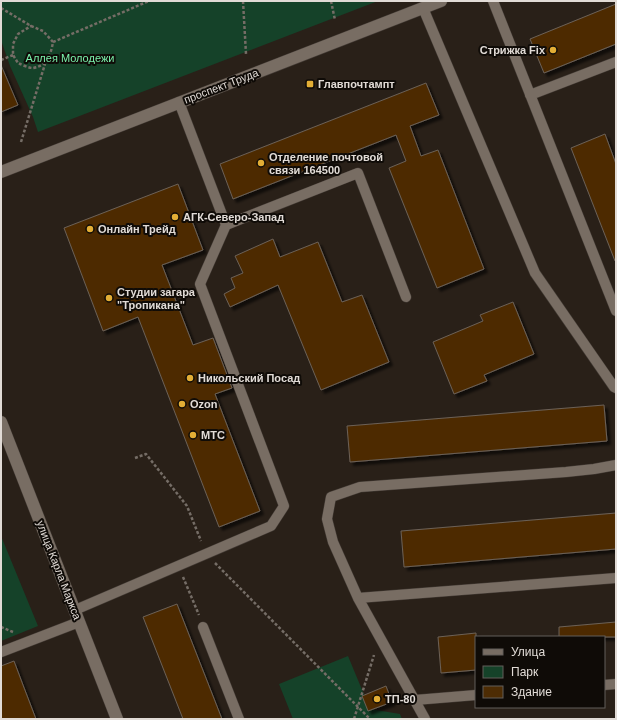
<svg xmlns="http://www.w3.org/2000/svg" width="617" height="720" font-family="Helvetica,sans-serif">
  <defs>
    <filter id="shadow"><feDropShadow dx="3.5" dy="3.5" stdDeviation="1" flood-color="#0009"/></filter>
  </defs>
  <rect width="100%" height="100%" fill="#292018"/>
  <!-- green -->
  <path fill="#154229" d="M1,1H378L38,132L33,117L10,66L1,40Z
    M1,536L38,626L1,641Z
    M348,656L370,709L400,714L402,719H293L279,684Z"/>
  <!-- building -->
  <path fill="#4d2c04" stroke="#6c6157" filter="url(#shadow)" d="M616,4V44L544,73L530,39Z
    M1,65L18,105L1,112Z
    M426,83L439,115L410,126L421,156L438,150L484,269L437,288L389,168L406,161L396,135L233,199L220,164Z
    M605,134L616,164V261H615L571,148Z
    M178,184L203,250L162,265L193,345L213,338L232,388L215,394L260,511L219,527L138,317L103,331L64,228Z
    M273,239L280,257L318,242L342,302L362,295L389,362L321,390L278,285L230,307L224,294L235,288L231,278L243,273L235,256Z
    M513,302L534,354L484,375L487,381L454,394L433,342L483,321L480,315Z
    M604,405L607,441L350,462L347,426Z
    M616,513V549L404,567L401,531Z
    M177,604L222,719H183L143,617Z
    M616,622V637H559V627Z
    M476,633V670L441,673L438,637Z
    M14,661L23,685L36,719H1V666Z
    M386,686L392,702L368,711L362,696Z"/>
  <g fill="none" stroke-linecap="round" stroke-linejoin="round">
    <defs>
      <path id="service" d="M493,1L616,311
        M423,8L535,273L614,387L616,388
        M530,95L616,62
        M226,225L358,173L406,297
        M358,598L616,578
        M75,610L271,526L284,506L200,284L226,225L179,102
        M203,627L239,719
        M1,652L79,622
        M604,685L616,684
        M415,700L476,695
        M425,719L358,598L333,542L327,519L331,497L360,487L566,472L594,469L616,465"/>
      <path id="tertiary" d="M1,172L441,1
        M1,422L117,719"/>
    </defs>
    <!-- service casing -->
    <use href="#service" stroke="#443c36" stroke-width="11"/>
    <!-- tertiary casing -->
    <use href="#tertiary" stroke="#443c36" stroke-width="13"/>
    <!-- path -->
    <path stroke="#756d66" stroke-width="2.5" stroke-dasharray="3 2" stroke-linecap="butt" d="M243,1L246,54
      M331,1L335,20
      M1,8L31,26
      M31,26L43,31L53,42C51,54 47,66 33,68C29,68 22,65 18,63L13,55V44L18,34Z
      M53,42L149,1
      M1,60L13,55
      M21,142L45,64
      M135,458L146,454L187,506L201,541
      M215,563L370,719
      M183,577L199,615
      M1,627L13,632
      M354,719L374,655"/>
    <!-- service -->
    <use href="#service" stroke="#786d63" stroke-width="10"/>
    <!-- tertiary -->
    <use href="#tertiary" stroke="#786d63" stroke-width="12"/>
  </g>
  <!-- markers -->
  <g fill="#e3ae35" stroke="#0f0b07" stroke-width="1.5">
    <circle cx="553" cy="50" r="4"/>
    <rect x="306" y="80" width="8" height="8" rx="2"/>
    <circle cx="261" cy="163" r="4"/>
    <circle cx="175" cy="217" r="4"/>
    <circle cx="90" cy="229" r="4"/>
    <circle cx="109" cy="298" r="4"/>
    <circle cx="190" cy="378" r="4"/>
    <circle cx="182" cy="404" r="4"/>
    <circle cx="193" cy="435" r="4"/>
    <circle cx="377" cy="699" r="4"/>
  </g>
  <g text-anchor="middle" dominant-baseline="central" stroke-width="4" stroke-linejoin="round" paint-order="stroke">
    <!-- poi labels -->
    <g font-size="11" font-weight="bold" fill="#e1dbd6" stroke="#0f0b07" text-anchor="start">
      <text x="545" y="50" text-anchor="end">Стрижка Fix</text>
      <text x="318" y="84">Главпочтампт</text>
      <text x="269" y="157">Отделение почтовой<tspan x="269" dy="13">связи 164500</tspan></text>
      <text x="183" y="217">АГК-Северо-Запад</text>
      <text x="98" y="229">Онлайн Трейд</text>
      <text x="117" y="292">Студии загара<tspan x="117" dy="13">"Тропикана"</tspan></text>
      <text x="198" y="378">Никольский Посад</text>
      <text x="190" y="404">Ozon</text>
      <text x="201" y="435">МТС</text>
      <text x="385" y="699">ТП-80</text>
    </g>
    <!-- park labels -->
    <g font-size="11" fill="#7bf2ac" stroke="#0f0b07">
      <text x="70" y="58">Аллея Молодежи</text>
    </g>
    <!-- street labels -->
    <g font-size="11" fill="#e1dbd6" stroke="#0f0b07">
      <text transform="translate(221 86) rotate(-21)">проспект Труда</text>
      <text transform="translate(59 570) rotate(69)">улица Карла Маркса</text>
    </g>
  </g>
  <!-- border -->
  <rect width="617" height="720" fill="none" stroke="#e1dbd6" stroke-width="4"/>
  <!-- legend -->
  <rect x="475" y="636" width="130" height="72" fill="#0f0b07" stroke="#635e5a"/>
  <rect x="483" y="649" width="20" height="6" fill="#786d63" stroke="#635e5a"/>
  <text x="511" y="656" font-size="12" fill="#e1dbd6">Улица</text>
  <rect x="483" y="666" width="20" height="12" fill="#154229" stroke="#635e5a"/>
  <text x="511" y="676" font-size="12" fill="#e1dbd6">Парк</text>
  <rect x="483" y="686" width="20" height="12" fill="#4d2c04" stroke="#635e5a"/>
  <text x="511" y="696" font-size="12" fill="#e1dbd6">Здание</text>
</svg>
